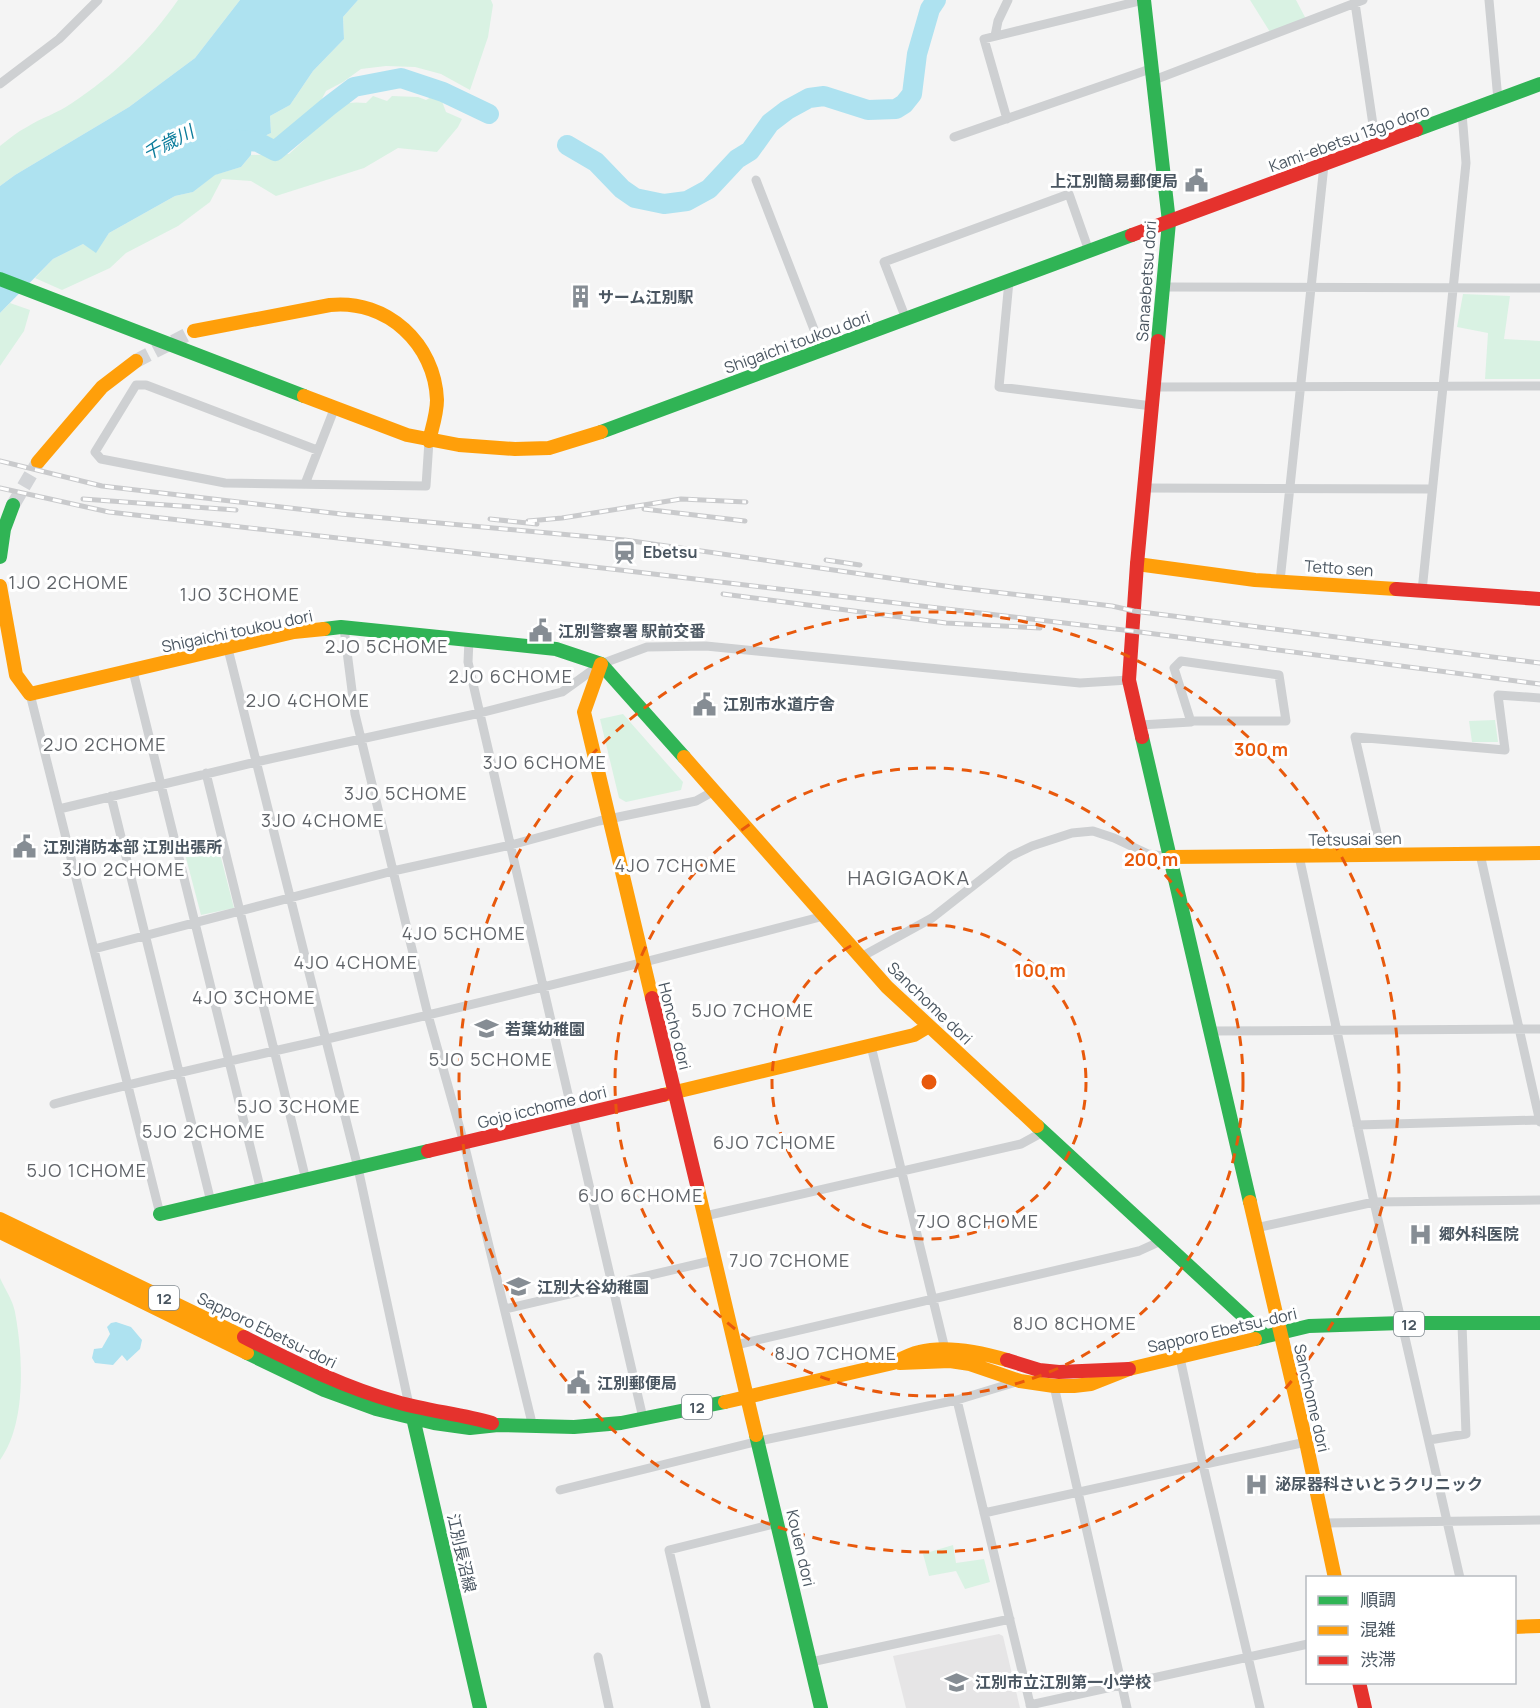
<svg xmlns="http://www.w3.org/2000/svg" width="1540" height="1708" font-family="Manrope,'Noto Sans JP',sans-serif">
  <rect width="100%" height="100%" fill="#f4f4f4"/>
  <!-- education -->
  <path fill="#e6e5e6" d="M999,1634L1003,1636L1020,1708H906L893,1656Z"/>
  <!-- green -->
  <path fill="#d9f2e3" d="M178,0H240L195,58L129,107L15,175L0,186V146C9,139 17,132 27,127C41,118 58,113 72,103C114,75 149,42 178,0Z
    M358,0H491L493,5L488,37L470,90L441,74L415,67L386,66L361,69L343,82L326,91L317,108L301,123L292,126L288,134L274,147L259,139L271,133L270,116L290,105L313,71L344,39L343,17Z
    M1250,0H1296L1306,19L1270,32Z
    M373,96L387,101L392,96L418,97L426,100L433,96H440L446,112L462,119L458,127L437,152L398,148L364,168L276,196L251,181L222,179L210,202L178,226L126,253L110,268L62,290L35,278L53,259L83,244L96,252L109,233L175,196L193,192L214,175L241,167L251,155L289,154C295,148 302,143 307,137C328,116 331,99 366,103Z
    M1463,294L1510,296L1504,339L1540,341V379H1485L1488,333L1457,327Z
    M10,303L30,310L24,331L0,366V313Z
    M623,714L683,782L681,790L626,802L619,798L600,719Z
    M1495,720L1498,742H1472L1469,721Z
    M218,846L234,908L201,915L185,854Z
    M0,1278C5,1289 13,1301 15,1312C23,1355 27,1423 0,1460Z
    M953,1545L956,1563L984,1559L990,1582L965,1589L956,1571L929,1576L923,1554Z"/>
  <!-- water -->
  <path fill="#aee2f0" d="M240,0H358L343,17L344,39L313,71L290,105L270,116L271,133L252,142L251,155L241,167L215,175L193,192L175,196L109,233L96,253L83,244L53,259L0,313V186L15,175L129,107L195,58Z
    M116,1322L131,1327L142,1340L140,1349L127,1361L122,1355L113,1365L95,1363L92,1358L94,1349L102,1348L110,1334L107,1327L111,1323Z"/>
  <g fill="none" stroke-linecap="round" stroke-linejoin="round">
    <!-- river -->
    <path stroke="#aee2f0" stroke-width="20" d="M227,139L258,142L275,151L329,106L354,87L401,78L443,92L489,114
      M567,145L596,162L622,189L635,198L664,204L687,201L709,189L737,159L750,151L770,123L787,110L809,98L824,96L868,110L896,109L904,104L912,94L917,54L930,9L936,0"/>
    <!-- secondary-tunnel -->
    <path stroke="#d2d4d7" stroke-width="14" stroke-dasharray="14 7" stroke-linecap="butt" d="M136,361L194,331
      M13,505L38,462"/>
    <!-- street -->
    <path stroke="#ced0d2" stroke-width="9" d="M1489,0L1498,100
      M1355,3L1376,145
      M995,36L998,21L1008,0
      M1154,80L1363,0
      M0,84L59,39L98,0
      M1007,119L984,39L1144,0
      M954,137L1153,68
      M756,180L822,350
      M1009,281L999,387L1152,406
      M1164,287L1540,288
      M906,319L884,262L1069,194L1089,251
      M1154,387L1540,386
      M317,450L146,385H136L95,452L101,459L225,483L426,486L429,441
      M305,484L335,407
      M1144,488L1432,489
      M1280,581L1324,165
      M1422,591L1466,163L1462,113
      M344,628L355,714L428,1015L464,1143L533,1427
      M469,640L468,662L643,1418
      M228,649L358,1168L409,1405
      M133,671L261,1191
      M30,694L160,1214
      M1140,725L1191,722V721H1286L1279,675L1181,661L1174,668L1191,722
      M206,773L306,1180
      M111,796L211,1202
      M59,809L256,762L480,713L562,692L601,664L647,647L706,646L1080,683L1129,680
      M1480,854L1540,1122
      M1382,855L1355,737L1505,750L1498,695L1540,698
      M1299,856L1374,1202L1460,1578
      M94,949L393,871L511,845L599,821L696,801L714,791
      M861,957L932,918L1011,856L1032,846L1072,833L1093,831L1114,838L1148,854L1171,857
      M1211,1031L1540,1029
      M871,1046L945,1349
      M54,1104C145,1079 236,1060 327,1039C493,1000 659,959 824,916
      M1357,1125L1539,1120
      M705,1216L1021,1144L1043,1132
      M1256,1228L1374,1202L1540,1200
      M505,1309L715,1260
      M736,1345L1139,1251L1161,1241
      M1180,1358L1203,1465L1260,1708
      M1054,1386L1127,1708
      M957,1400L1031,1708
      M1429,1440L1466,1434L1462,1324
      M560,1490L759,1441L957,1400L1016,1382
      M984,1513L1306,1442
      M1324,1523L1540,1520
      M598,1657L609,1708
      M811,1662L1010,1619
      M1030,1705L1308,1644
      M706,1708L669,1550L778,1523"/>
    <!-- fast -->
    <path stroke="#30b455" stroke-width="14" d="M1144,0L1169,222L1158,341
      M1416,130L1540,84
      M0,279L304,396
      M601,432L1132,235
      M0,557L4,529L13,505
      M324,629L341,627L556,649L601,664L684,757
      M1142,737L1250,1202
      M1037,1126L1265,1336
      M160,1214L428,1151
      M1255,1339L1309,1326L1402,1323H1540
      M247,1353L324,1390L376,1409L434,1423L470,1428L498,1425L574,1427L621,1423L725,1402
      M411,1409L480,1708
      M756,1435L821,1708"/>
    <!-- slow -->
    <path stroke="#ff9f0a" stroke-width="14" d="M194,331L330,305C387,299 435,344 437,400C437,414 432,428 429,441
      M304,396L407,435L459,445L515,449L549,448L601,432
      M38,462L102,387L136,361
      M1137,564L1255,580L1396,589
      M0,586L16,675L30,694L294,632L324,629
      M601,664L584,712L652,998
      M684,757L887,987L1037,1126
      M1171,857L1540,853
      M663,1095L914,1035L929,1026
      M697,1185L756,1435
      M1250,1202L1306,1442L1335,1578
      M0,1219L244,1337
      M0,1232L247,1353
      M900,1363L950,1361L970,1364L1020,1381L1054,1386H1074L1091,1384L1129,1369L1255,1339
      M725,1402L893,1363C901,1359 910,1354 919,1352C947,1345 980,1352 1007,1360
      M1514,1627L1540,1626"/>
    <!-- jam -->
    <path stroke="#e5322d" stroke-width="14" d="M1132,235L1416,130
      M1396,589L1540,599
      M1142,737L1129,680L1137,564L1158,341
      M652,998L697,1185
      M428,1151L663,1095
      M244,1337C294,1362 343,1387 397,1402C428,1411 461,1414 492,1423
      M1007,1360L1039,1370L1059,1372L1129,1369
      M1359,1682L1365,1708"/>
    <defs>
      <path id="rail" d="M0,461L102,486L341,514L625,540L952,587L1112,606L1134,611L1540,663
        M0,488L109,512L620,570L1132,631L1540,684
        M83,499L236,510
        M644,509L745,521
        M490,519L537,524
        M528,521L562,518L681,499L746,502
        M826,560L860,565
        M723,594L946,623L1040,628"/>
    </defs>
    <!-- rail casing -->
    <use href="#rail" stroke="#c9cacc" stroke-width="5"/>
    <!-- rail -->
    <use href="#rail" stroke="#fff" stroke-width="3" stroke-dasharray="9" stroke-linecap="butt"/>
  </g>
  <!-- distance rings -->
  <g fill="none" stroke="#e8590c" stroke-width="3" stroke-dasharray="10 8">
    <circle cx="929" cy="1082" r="157"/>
    <circle cx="929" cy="1082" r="314"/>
    <circle cx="929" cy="1082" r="470"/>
  </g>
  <!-- icons -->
  <defs>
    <symbol id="civic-bare" viewBox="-9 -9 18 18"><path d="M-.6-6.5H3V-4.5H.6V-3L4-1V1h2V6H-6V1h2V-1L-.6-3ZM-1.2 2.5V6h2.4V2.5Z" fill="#868d94" stroke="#fff" stroke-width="2.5" paint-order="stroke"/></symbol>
    <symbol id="building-bare" viewBox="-9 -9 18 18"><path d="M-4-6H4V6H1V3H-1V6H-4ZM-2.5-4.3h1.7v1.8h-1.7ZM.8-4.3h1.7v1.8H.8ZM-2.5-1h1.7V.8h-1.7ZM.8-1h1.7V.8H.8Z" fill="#868d94" stroke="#fff" stroke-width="2.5" paint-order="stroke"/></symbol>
    <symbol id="station-bare" viewBox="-9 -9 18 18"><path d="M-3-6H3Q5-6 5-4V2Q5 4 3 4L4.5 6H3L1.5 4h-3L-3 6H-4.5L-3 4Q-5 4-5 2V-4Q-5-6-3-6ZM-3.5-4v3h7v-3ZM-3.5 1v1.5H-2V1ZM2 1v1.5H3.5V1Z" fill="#868d94" stroke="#fff" stroke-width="2.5" paint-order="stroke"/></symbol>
    <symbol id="school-bare" viewBox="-9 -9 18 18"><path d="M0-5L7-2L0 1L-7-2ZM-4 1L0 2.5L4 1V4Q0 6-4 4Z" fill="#868d94" stroke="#fff" stroke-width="2.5" paint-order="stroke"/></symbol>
    <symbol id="hospital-bare" viewBox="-9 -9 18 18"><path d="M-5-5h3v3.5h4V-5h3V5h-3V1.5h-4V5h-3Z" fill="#868d94" stroke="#fff" stroke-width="2.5" paint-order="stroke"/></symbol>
  </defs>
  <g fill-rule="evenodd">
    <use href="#civic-bare" x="1180" y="164" width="33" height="33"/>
    <use href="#building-bare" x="564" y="280" width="33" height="33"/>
    <use href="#station-bare" x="608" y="536" width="33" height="33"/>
    <use href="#civic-bare" x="524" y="614" width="33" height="33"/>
    <use href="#civic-bare" x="688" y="688" width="33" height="33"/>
    <use href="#civic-bare" x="8" y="830" width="33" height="33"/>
    <use href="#school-bare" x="470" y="1012" width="33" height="33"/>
    <use href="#hospital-bare" x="1404" y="1218" width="33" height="33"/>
    <use href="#school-bare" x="502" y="1270" width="33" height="33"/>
    <use href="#civic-bare" x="562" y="1366" width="33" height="33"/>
    <use href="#hospital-bare" x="1240" y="1468" width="33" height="33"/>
    <use href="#school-bare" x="940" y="1666" width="33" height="33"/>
  </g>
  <g text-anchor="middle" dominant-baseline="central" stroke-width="6" stroke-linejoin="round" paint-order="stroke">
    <!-- shield labels -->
    <g fill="#fff" stroke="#808990" stroke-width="1.5">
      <rect x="149" y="1286" width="30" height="24" rx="4.5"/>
      <rect x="1394" y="1312" width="30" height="24" rx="4.5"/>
      <rect x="682" y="1395" width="30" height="24" rx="4.5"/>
    </g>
    <g font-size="15" font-weight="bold" fill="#4a5661">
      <text x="164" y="1298">12</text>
      <text x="1409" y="1324">12</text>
      <text x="697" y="1407">12</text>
    </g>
    <!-- street labels -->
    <g font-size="16" fill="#4a5661" stroke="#fff">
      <text transform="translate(1349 138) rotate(-20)">Kami-ebetsu 13go doro</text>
      <text transform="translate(1146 281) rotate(-86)">Sanaebetsu dori</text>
      <text transform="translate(797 342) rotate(-20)">Shigaichi toukou dori</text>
      <text transform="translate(1339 568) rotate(4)">Tetto sen</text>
      <text transform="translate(237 631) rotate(-12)">Shigaichi toukou dori</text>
      <text transform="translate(1355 839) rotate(-1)">Tetsusai sen</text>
      <text transform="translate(930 1003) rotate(44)">Sanchome dori</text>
      <text transform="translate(675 1026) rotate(76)">Honcho dori</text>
      <text transform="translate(542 1107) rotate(-14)">Gojo icchome dori</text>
      <text transform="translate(267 1330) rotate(26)">Sapporo Ebetsu-dori</text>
      <text transform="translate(1222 1330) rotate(-13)">Sapporo Ebetsu-dori</text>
      <text transform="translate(1312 1398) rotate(77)">Sanchome dori</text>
      <text transform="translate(801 1548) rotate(77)">Kouen dori</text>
      <text transform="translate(462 1553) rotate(77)">江別長沼線</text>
    </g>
    <!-- poi labels -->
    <g font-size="16" font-weight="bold" fill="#4a5661" stroke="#fff" text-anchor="start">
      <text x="1178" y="181" text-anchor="end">上江別簡易郵便局</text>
      <text x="598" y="297">サーム江別駅</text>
      <text x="643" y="552">Ebetsu</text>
      <text x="558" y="631">江別警察署 駅前交番</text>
      <text x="723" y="704">江別市水道庁舎</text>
      <text x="43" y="847">江別消防本部 江別出張所</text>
      <text x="505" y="1029">若葉幼稚園</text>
      <text x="1439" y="1234">郷外科医院</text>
      <text x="537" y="1287">江別大谷幼稚園</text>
      <text x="597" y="1383">江別郵便局</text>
      <text x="1275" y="1484">泌尿器科さいとうクリニック</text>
      <text x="975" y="1682">江別市立江別第一小学校</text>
    </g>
    <!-- water labels -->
    <g font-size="18" font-style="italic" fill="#0c7c9b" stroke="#fff">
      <text transform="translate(168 142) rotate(-27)">千歳川</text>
    </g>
    <!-- neighbourhood labels -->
    <g font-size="18" letter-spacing="1.5" fill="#5f6368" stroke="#fff">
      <text x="69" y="582">1JO 2CHOME</text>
      <text x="240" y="594">1JO 3CHOME</text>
      <text x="387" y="646">2JO 5CHOME</text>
      <text x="511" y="676">2JO 6CHOME</text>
      <text x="308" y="700">2JO 4CHOME</text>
      <text x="105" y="744">2JO 2CHOME</text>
      <text x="545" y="762">3JO 6CHOME</text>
      <text x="406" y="793">3JO 5CHOME</text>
      <text x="323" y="820">3JO 4CHOME</text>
      <text x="676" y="865">4JO 7CHOME</text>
      <text x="124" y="869">3JO 2CHOME</text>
      <text x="464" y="933">4JO 5CHOME</text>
      <text x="356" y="962">4JO 4CHOME</text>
      <text x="254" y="997">4JO 3CHOME</text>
      <text x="753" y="1010">5JO 7CHOME</text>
      <text x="491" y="1059">5JO 5CHOME</text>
      <text x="299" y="1106">5JO 3CHOME</text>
      <text x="204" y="1131">5JO 2CHOME</text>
      <text x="775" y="1142">6JO 7CHOME</text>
      <text x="87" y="1170">5JO 1CHOME</text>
      <text x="641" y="1195">6JO 6CHOME</text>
      <text x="978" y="1221">7JO 8CHOME</text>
      <text x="790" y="1260">7JO 7CHOME</text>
      <text x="1075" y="1323">8JO 8CHOME</text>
      <text x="836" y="1353">8JO 7CHOME</text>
    </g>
    <!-- quarter labels -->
    <g font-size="20" letter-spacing="1.5" fill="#5f6368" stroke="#fff">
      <text x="909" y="877">HAGIGAOKA</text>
    </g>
  </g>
  <circle cx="929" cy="1082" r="9" fill="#e8590c" stroke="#fff" stroke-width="3"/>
  <g font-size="18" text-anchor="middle" font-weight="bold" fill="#e8590c" stroke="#fff" stroke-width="6" stroke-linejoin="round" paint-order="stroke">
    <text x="1261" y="756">300 m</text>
    <text x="1151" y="866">200 m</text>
    <text x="1040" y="977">100 m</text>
  </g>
  <!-- legend -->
  <rect x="1306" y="1576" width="210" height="108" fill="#ffffff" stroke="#b7bbc0" stroke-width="1.5"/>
  <rect x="1318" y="1596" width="30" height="9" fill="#30b455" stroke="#b7bbc0" stroke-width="1.5"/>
  <text x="1360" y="1606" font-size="18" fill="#4a5661">順調</text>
  <rect x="1318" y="1626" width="30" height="9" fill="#ff9f0a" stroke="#b7bbc0" stroke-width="1.5"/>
  <text x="1360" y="1636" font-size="18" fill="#4a5661">混雑</text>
  <rect x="1318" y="1656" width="30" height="9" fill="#e5322d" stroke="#b7bbc0" stroke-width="1.5"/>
  <text x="1360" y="1666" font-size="18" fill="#4a5661">渋滞</text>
</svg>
